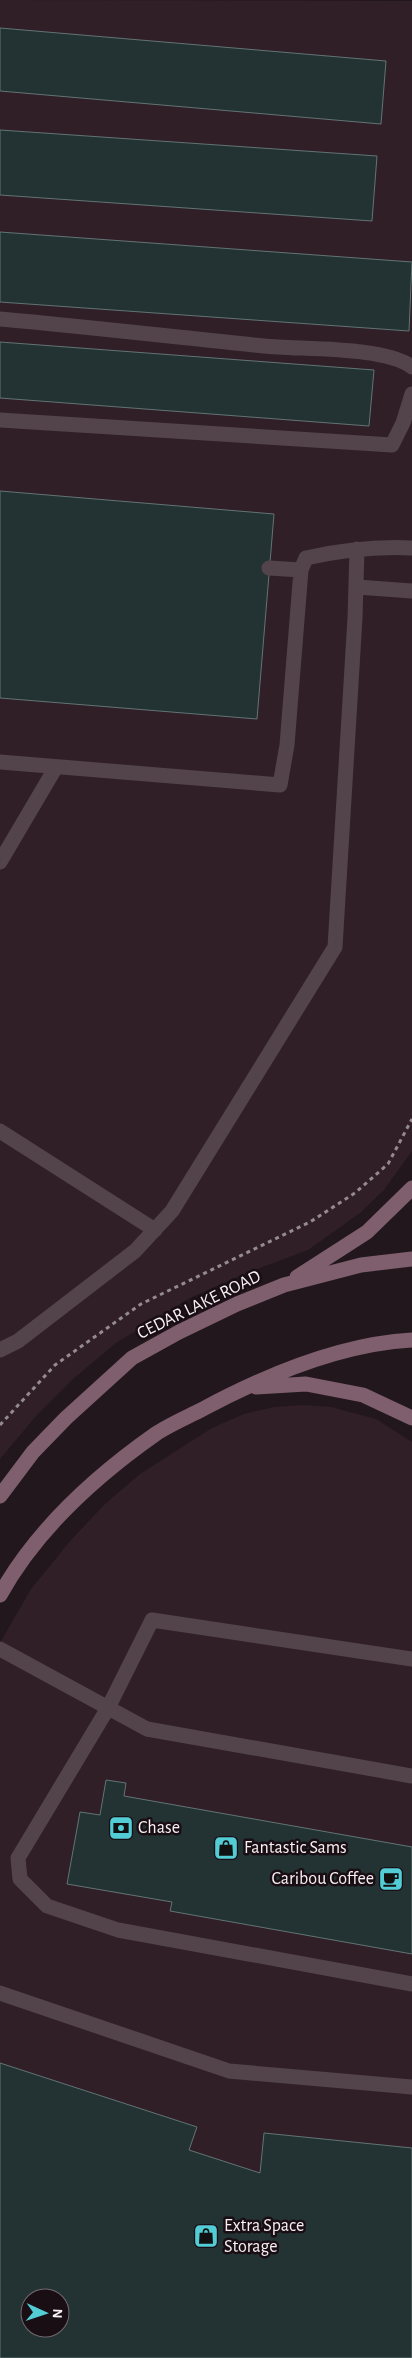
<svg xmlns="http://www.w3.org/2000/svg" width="412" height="2358" font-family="'Alegreya Sans',sans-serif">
  <rect width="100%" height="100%" fill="#22171c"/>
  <!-- built -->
  <path fill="#311f27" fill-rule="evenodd" d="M0,0L412,1V1151L384,1190L360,1213L308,1250L244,1274L190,1298L116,1343L73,1379L37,1415L0,1459Z
    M303,1405L331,1407L376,1419L412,1442V2358H0V1643L31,1589L71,1540L105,1504L140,1474L212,1428L244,1414L274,1407ZM30,2298H60V2328H30Z"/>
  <!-- building -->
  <path fill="#233334" stroke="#627475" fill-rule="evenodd" d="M0,28L386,61L381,124L0,91Z
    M0,130L377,156L372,221L0,195Z
    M0,232L412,262L409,331L0,302Z
    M0,342L374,370L369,426L0,398Z
    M0,491L274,514L257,719L0,698Z
    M106,1780L126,1783L124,1796L412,1847V1954L170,1911L172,1902L67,1884L80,1812L100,1815Z
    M0,2063L197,2127L189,2150L260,2173L264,2133L412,2148V2358H0ZM30,2298H60V2328H30Z"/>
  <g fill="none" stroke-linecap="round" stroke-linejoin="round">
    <!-- path -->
    <path stroke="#948b8f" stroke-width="3" stroke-dasharray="4 4" stroke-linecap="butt" d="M0,1425L55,1365L141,1304L310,1222L355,1193L388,1164L412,1119"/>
    <!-- lane -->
    <path stroke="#52444a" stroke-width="15" d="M0,319C88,327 176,337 264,346C301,350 385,346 412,367
      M0,420L392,445L403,423L412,394
      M269,568L301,570
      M357,587L412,591
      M0,762L280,785L287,745L301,570L306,558C342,550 375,546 412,548
      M0,862L56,767
      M0,1131L155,1230
      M0,1350L18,1341L135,1251L172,1211L335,947L355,618L357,549
      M0,1649L147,1729L412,1776
      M412,1659L152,1620L108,1708L18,1858L20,1879L47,1906L118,1930L412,1984
      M0,1993L229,2071L412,2087"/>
    <!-- secondary -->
    <path stroke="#7f5f6d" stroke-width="15" d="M297,1277L367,1232L412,1188
      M256,1387L306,1384L363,1395L412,1418
      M0,1496L33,1452L66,1418L132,1358L179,1332L237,1304L284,1285L361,1265L412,1259
      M0,1595C36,1530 97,1475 157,1433C171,1424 187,1417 201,1410C264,1376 339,1344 412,1340"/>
  </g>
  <!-- icons -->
  <defs>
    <symbol id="bank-square" viewBox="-11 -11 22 22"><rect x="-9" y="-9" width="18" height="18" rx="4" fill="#52ccd5" stroke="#190e13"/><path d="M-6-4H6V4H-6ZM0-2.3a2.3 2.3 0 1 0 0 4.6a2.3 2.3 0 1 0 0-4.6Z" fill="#111"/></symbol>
    <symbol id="shop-square" viewBox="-11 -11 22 22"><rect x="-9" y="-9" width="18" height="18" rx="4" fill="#52ccd5" stroke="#190e13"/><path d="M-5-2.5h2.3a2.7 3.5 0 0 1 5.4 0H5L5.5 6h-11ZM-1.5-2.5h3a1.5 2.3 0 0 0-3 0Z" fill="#111"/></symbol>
    <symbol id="cafe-square" viewBox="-11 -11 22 22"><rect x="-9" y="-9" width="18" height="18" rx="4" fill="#52ccd5" stroke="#190e13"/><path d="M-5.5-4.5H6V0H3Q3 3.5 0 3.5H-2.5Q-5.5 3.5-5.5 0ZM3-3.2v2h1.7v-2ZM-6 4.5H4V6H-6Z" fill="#111"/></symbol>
  </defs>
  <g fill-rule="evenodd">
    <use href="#bank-square" x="107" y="1814" width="28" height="28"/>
    <use href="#shop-square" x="212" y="1834" width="28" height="28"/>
    <use href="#cafe-square" x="377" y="1865" width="28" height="28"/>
    <use href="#shop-square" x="192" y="2222" width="28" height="28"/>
  </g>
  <g text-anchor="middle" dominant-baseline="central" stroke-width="5" stroke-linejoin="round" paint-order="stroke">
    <!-- street labels -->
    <g font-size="18" fill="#f8f0f3" stroke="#190e13">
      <text transform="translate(199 1305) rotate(-26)">CEDAR LAKE ROAD</text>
    </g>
    <!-- poi labels -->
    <g font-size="18" fill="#f8f0f3" stroke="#190e13" text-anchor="start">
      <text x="138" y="1828">Chase</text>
      <text x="244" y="1848">Fantastic Sams</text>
      <text x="374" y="1879" text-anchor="end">Caribou Coffee</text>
      <text x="224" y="2226">Extra Space<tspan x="224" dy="21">Storage</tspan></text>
    </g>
  </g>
  <!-- north arrow -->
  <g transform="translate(45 2313) rotate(93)"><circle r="24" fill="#190e13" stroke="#72686d"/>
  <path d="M0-4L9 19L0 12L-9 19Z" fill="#52ccd5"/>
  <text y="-8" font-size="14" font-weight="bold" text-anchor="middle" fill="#f8f0f3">N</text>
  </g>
</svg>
